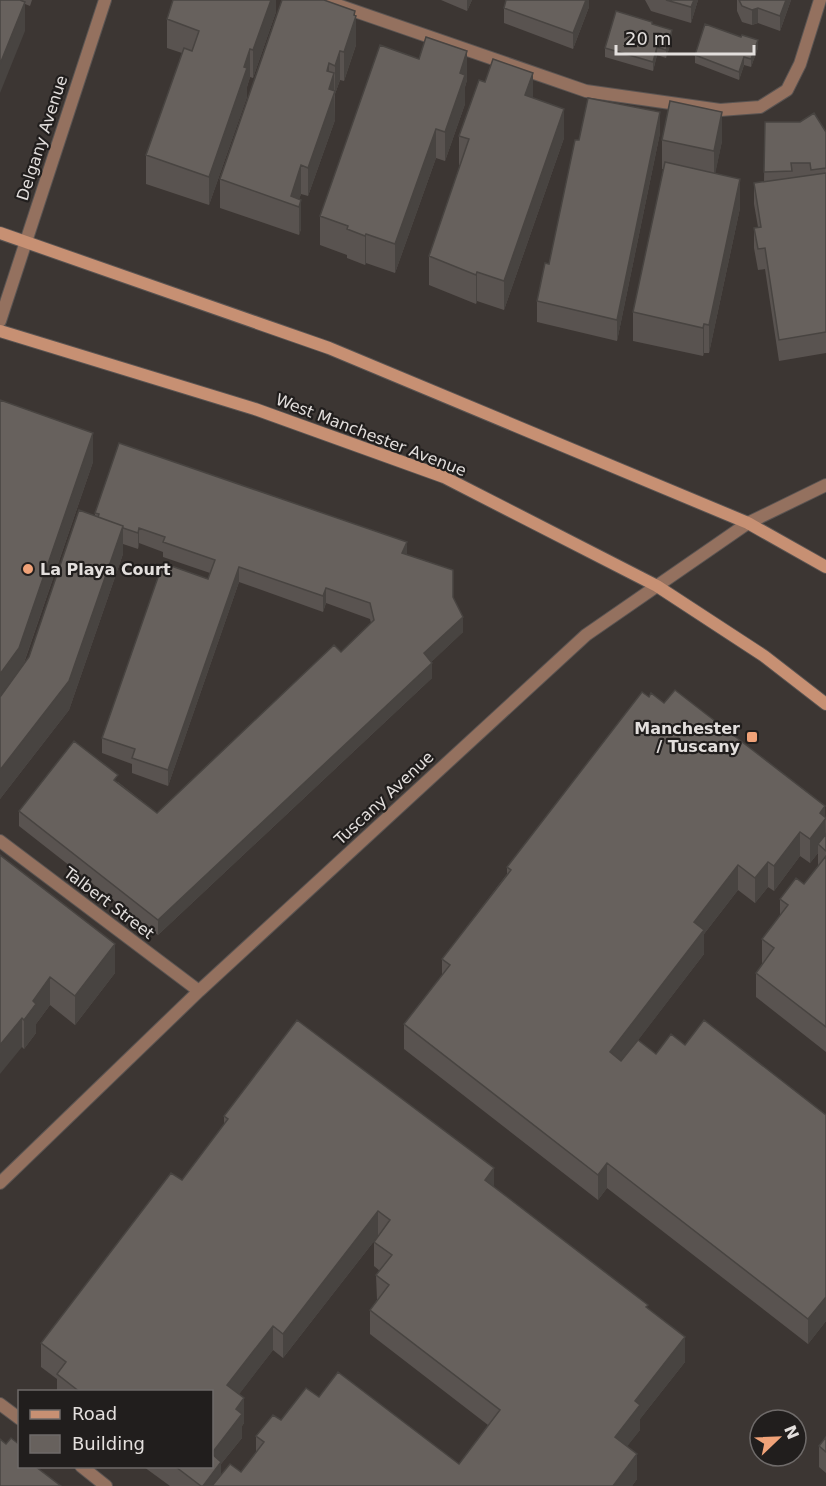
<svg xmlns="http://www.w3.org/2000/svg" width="826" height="1486" font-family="'DejaVu Sans',sans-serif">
  <rect width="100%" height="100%" fill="#3c3633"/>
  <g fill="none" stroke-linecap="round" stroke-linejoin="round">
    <defs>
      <path id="lane" d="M323,0L586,91L720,110L760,107L787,90L800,64L820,0
        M0,1404L20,1419
        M81,1466L106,1486"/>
      <path id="street" d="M0,321L105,0
        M0,841L199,991
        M0,1183L199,991L586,635L748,523L826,485"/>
      <path id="secondary" d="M0,233L329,348L748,523L826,567
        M0,331L255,409L444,477L657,586L764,656L826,704"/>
    </defs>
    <!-- lane casing -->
    <use href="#lane" stroke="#5a5452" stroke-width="14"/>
    <!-- street casing -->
    <use href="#street" stroke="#5a5452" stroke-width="14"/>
    <!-- secondary casing -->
    <use href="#secondary" stroke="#5a5452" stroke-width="14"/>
    <!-- lane -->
    <use href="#lane" stroke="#94715f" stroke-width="12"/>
    <!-- street -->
    <use href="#street" stroke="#94715f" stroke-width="12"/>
    <!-- secondary -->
    <use href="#secondary" stroke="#c79073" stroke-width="12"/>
  </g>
  <!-- wall -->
  <path fill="#595350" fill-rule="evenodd" d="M0,0H32L30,6L25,4V31Z
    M276,0V12L253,78L250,77L247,87V97L209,205L146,184V155L182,53L167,48V19Z
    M441,0H472L467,11Z
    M589,0V7L573,49L504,23V8Z
    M645,0H698L691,23L651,11Z
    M737,0H791L780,31L758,23L752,25L742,22L737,11Z
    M355,16L356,45L344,81L340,80L335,94V120L308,196L301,194L299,199L301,229L299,235L220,208V179Z
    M652,25L672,39L666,58L657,55L653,71L605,57V48Z
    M758,48L751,67L744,65L739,80L695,63V55Z
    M419,59L467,80L465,87V104L445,161L436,158L395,273L366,263L365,265L347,258V255L320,245V216Z
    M533,98L564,138L504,310L477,301L476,304L429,285V256L460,165H459V136Z
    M765,122L826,132V353L779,361L765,269L758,270L754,248V228L758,227L754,204V183L764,182Z
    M660,133L617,341L537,322V301L549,264L579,140Z
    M662,140L722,141L715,173L740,208L709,353H704L703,356L633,341V312L664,169H662Z
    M0,400L93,462L23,666L29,657L95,516V513L407,555L453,597L463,632L431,662L432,678L158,935L19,826V811L118,782L157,813L341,652L371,623L370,619L326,603L323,612L239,582L168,786L132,773V764L102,753V738L208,579L210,573L163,557V552L139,543L138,549L123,544V554L69,710L0,799Z
    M825,817L826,818V1052L756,997V973L762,964V939L780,916V899L804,884L818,866V853L810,863L800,856L774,891L768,887L755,903L738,890L704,934V954L638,1040L656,1054L685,1045L826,1115V1321L808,1344L607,1188L598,1200L404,1049V1024L442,975V959L507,874V867Z
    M0,855L115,973L75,1025L50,1005L36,1024V1033L24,1049L22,1047Z
    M224,1116L494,1187L648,1309L685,1362L640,1419V1430L627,1446L637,1479L632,1486H170L144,1467H212V1392H57V1379L41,1367V1343L182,1180L224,1125ZM378,1236L374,1242V1266L380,1271L376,1275L377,1300L370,1310V1334L488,1425L459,1464L319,1397L256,1436V1452L241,1472L221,1474V1464L242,1438V1426L244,1423L239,1394L273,1350L283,1358Z
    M826,1437V1473L819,1467V1446Z"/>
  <!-- shaded-wall -->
  <path fill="#484441" d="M271,0H276V12L253,78V50Z
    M467,0H472L467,11Z
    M586,0H589V7L573,49V33Z
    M694,0H698L691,23V7Z
    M786,0H791L780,31V16Z
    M25,2V31L0,93V64Z
    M758,8V23L752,25V10Z
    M355,11V20L356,16V45L344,81V52Z
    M672,30V39L666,58V50Z
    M758,40V48L751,67V59Z
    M657,47V55L653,71V62Z
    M250,49V77L247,87V97L209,205V177Z
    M340,51V80L335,94V66Z
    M467,51V80L465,87V104L445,161V132L460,73Z
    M744,57V65L739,80V72Z
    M329,63V87L334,73L335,120L308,196V168L327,71Z
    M533,73V102L525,95Z
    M564,109V138L504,310V281Z
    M660,112V133L617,341V320Z
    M722,112V141L714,180V151Z
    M436,129V158L395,273V244Z
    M301,165V194L297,206L291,196Z
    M740,179V208L709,353V325Z
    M301,200V229L299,235V207Z
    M366,234V263L365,265V236Z
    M477,272V301L476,304V275Z
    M704,324V353L703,356V328Z
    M93,433V462L19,677L0,702V674Z
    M123,526V554L69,710L0,799V770Z
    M139,528V543L138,549V533Z
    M407,542V557L402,553Z
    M239,567V582L168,786V770Z
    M326,588V603L323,612V596Z
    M463,617V632L424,669V653Z
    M432,663V678L158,935V920Z
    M825,806L826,842L818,844V853L810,863V839L820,813Z
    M800,832V856L774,891V866Z
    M768,862V887L755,903V878Z
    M738,865V890L704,934V954L610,1077V1052L694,922Z
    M115,944V973L75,1025V996Z
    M50,977V1005L36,1024V1033L24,1049V1020L33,1001Z
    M22,1018V1047L0,1074V1045Z
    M607,1163V1188L598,1200V1175Z
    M494,1168V1193L485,1180Z
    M378,1211V1236L283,1358V1334Z
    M826,1297V1321L808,1344V1319Z
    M273,1326V1350L227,1410V1385Z
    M685,1337V1362L640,1419V1430L615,1462V1437L635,1401Z
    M244,1398V1423L242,1426V1438L221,1464V1486H203L212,1467V1453L236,1409Z
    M637,1454V1479L632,1486H613Z"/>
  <!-- building -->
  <path fill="#67615d" stroke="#484441" stroke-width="1.5" d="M0,0H20L25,2L0,64Z
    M173,0H271L253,50L250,49L244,67L247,68L209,177L146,155L184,48L192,51L199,31L167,19Z
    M282,0H324L355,11L354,15L356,16L344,52L340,51L335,66L329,63L327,71L334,73L329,89L335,91L308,168L301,165L291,196L301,200L299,207L220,179Z
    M506,0H586L573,33L504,8Z
    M666,0H694L691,7Z
    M739,0H786L780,16L758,8L752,10L742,6Z
    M616,11L652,22V24L672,30L666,50L657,47L653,62L605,48Z
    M705,24L741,37L742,35L758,40L751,59L744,57L739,72L695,55Z
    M426,37L467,51L460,73L465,75L445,132L436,129L395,244L366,234L365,236L347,229L348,226L320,216L380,45L419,59Z
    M493,59L533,73L525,95L564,109L504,281L477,272L476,275L429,256L469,139L459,136L479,80L485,82Z
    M588,98L660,112L617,320L537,301L545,263L549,264L575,140H579Z
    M670,101L722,112L714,151L662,140Z
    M814,113L826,132V168L811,170L810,163H791L792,171L764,172L765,122H800Z
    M665,162L740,179L709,325L704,324L703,328L633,312Z
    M826,173V332L779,340L765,248L758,249L754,228L761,227L754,183Z
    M0,400L93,433L19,648L0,674Z
    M119,443L407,542L402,553L453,570V597L463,617L424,653L432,663L158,920L19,811L74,741L118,775L114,780L157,813L334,645L341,652L374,620L370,603L326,588L323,596L239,567L168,770L132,758L135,749L102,738L163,563L208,579L215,560L163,542L165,537L139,528L138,533L123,528V526L98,517L99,514L95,513Z
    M79,510L123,526L69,681L0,770V697L29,657Z
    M675,690L825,806L820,813L826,818L810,839L800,832L774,866L768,862L755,878L738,865L694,922L704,930L610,1052L621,1061L638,1040L656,1054L671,1034L685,1045L704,1020L826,1115V1297L808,1319L607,1163L598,1175L404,1024L450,965L442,959L511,870L507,867L642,692L649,697L651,693L664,703Z
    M826,834V851L818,844Z
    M0,855L115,944L75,996L50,977L33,1001L36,1004L24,1020L22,1018L0,1045Z
    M826,856V1027L756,973L774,948L762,939L788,905L780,899L796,878L804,884Z
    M297,1020L494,1168L485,1180L648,1305L646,1307L685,1337L635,1401L640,1405L615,1437L637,1454L613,1486H212L230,1464L241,1472L264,1442L256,1436L273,1415L281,1420L306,1388L319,1397L338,1372L459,1464L500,1410L370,1310L389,1285L376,1275L392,1255L374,1242L390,1220L378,1211L283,1334L273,1326L227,1385L244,1398L236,1409L242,1414L212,1453V1392H80L57,1374L66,1362L41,1343L171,1173L182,1180L228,1119L224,1116Z
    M826,1437V1452L819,1446Z
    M11,1438L20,1445V1467H36L61,1486H0V1439L6,1444Z
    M212,1454L221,1462L203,1486H201L176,1467H212Z"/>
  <!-- markers -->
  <g fill="#f0a278" stroke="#211e1d" stroke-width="2">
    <circle cx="28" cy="569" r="6"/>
    <rect x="746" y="731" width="12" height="12" rx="3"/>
  </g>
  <g text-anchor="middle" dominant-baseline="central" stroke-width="4.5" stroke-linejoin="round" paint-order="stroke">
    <!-- street labels -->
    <g font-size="16" fill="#e3dfdd" stroke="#211e1d">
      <text transform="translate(42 138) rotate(-72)">Delgany Avenue</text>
      <text transform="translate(371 435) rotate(21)">West Manchester Avenue</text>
      <text transform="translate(384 798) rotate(-43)">Tuscany Avenue</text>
      <text transform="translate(109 903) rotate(37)">Talbert Street</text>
    </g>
    <!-- poi labels -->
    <g font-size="16" font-weight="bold" fill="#e3dfdd" stroke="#211e1d" text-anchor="start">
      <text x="40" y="569">La Playa Court</text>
      <text x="740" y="728" text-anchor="end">Manchester<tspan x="740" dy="18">/ Tuscany</tspan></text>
    </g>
  </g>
  <!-- legend -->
  <rect x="18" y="1390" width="195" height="78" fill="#211e1d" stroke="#6f6b6a" stroke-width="1.5"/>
  <rect x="30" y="1410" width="30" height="9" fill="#c79073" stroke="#6f6b6a" stroke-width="1.5"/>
  <text x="72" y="1420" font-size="18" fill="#e3dfdd">Road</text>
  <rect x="30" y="1435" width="30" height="18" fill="#67615d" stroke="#6f6b6a" stroke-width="1.5"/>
  <text x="72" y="1450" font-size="18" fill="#e3dfdd">Building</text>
  <!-- north arrow -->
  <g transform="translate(778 1438) rotate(67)"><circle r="28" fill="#211e1d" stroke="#6f6b6a" stroke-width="1.5"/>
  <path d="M0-4.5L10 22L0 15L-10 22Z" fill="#f0a278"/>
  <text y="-9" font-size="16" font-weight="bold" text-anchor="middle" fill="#e3dfdd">N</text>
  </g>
  <!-- scale -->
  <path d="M616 45v9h138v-9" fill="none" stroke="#e3dfdd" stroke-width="3"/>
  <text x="625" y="45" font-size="18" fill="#e3dfdd" stroke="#211e1d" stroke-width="4.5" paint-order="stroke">20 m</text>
</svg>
